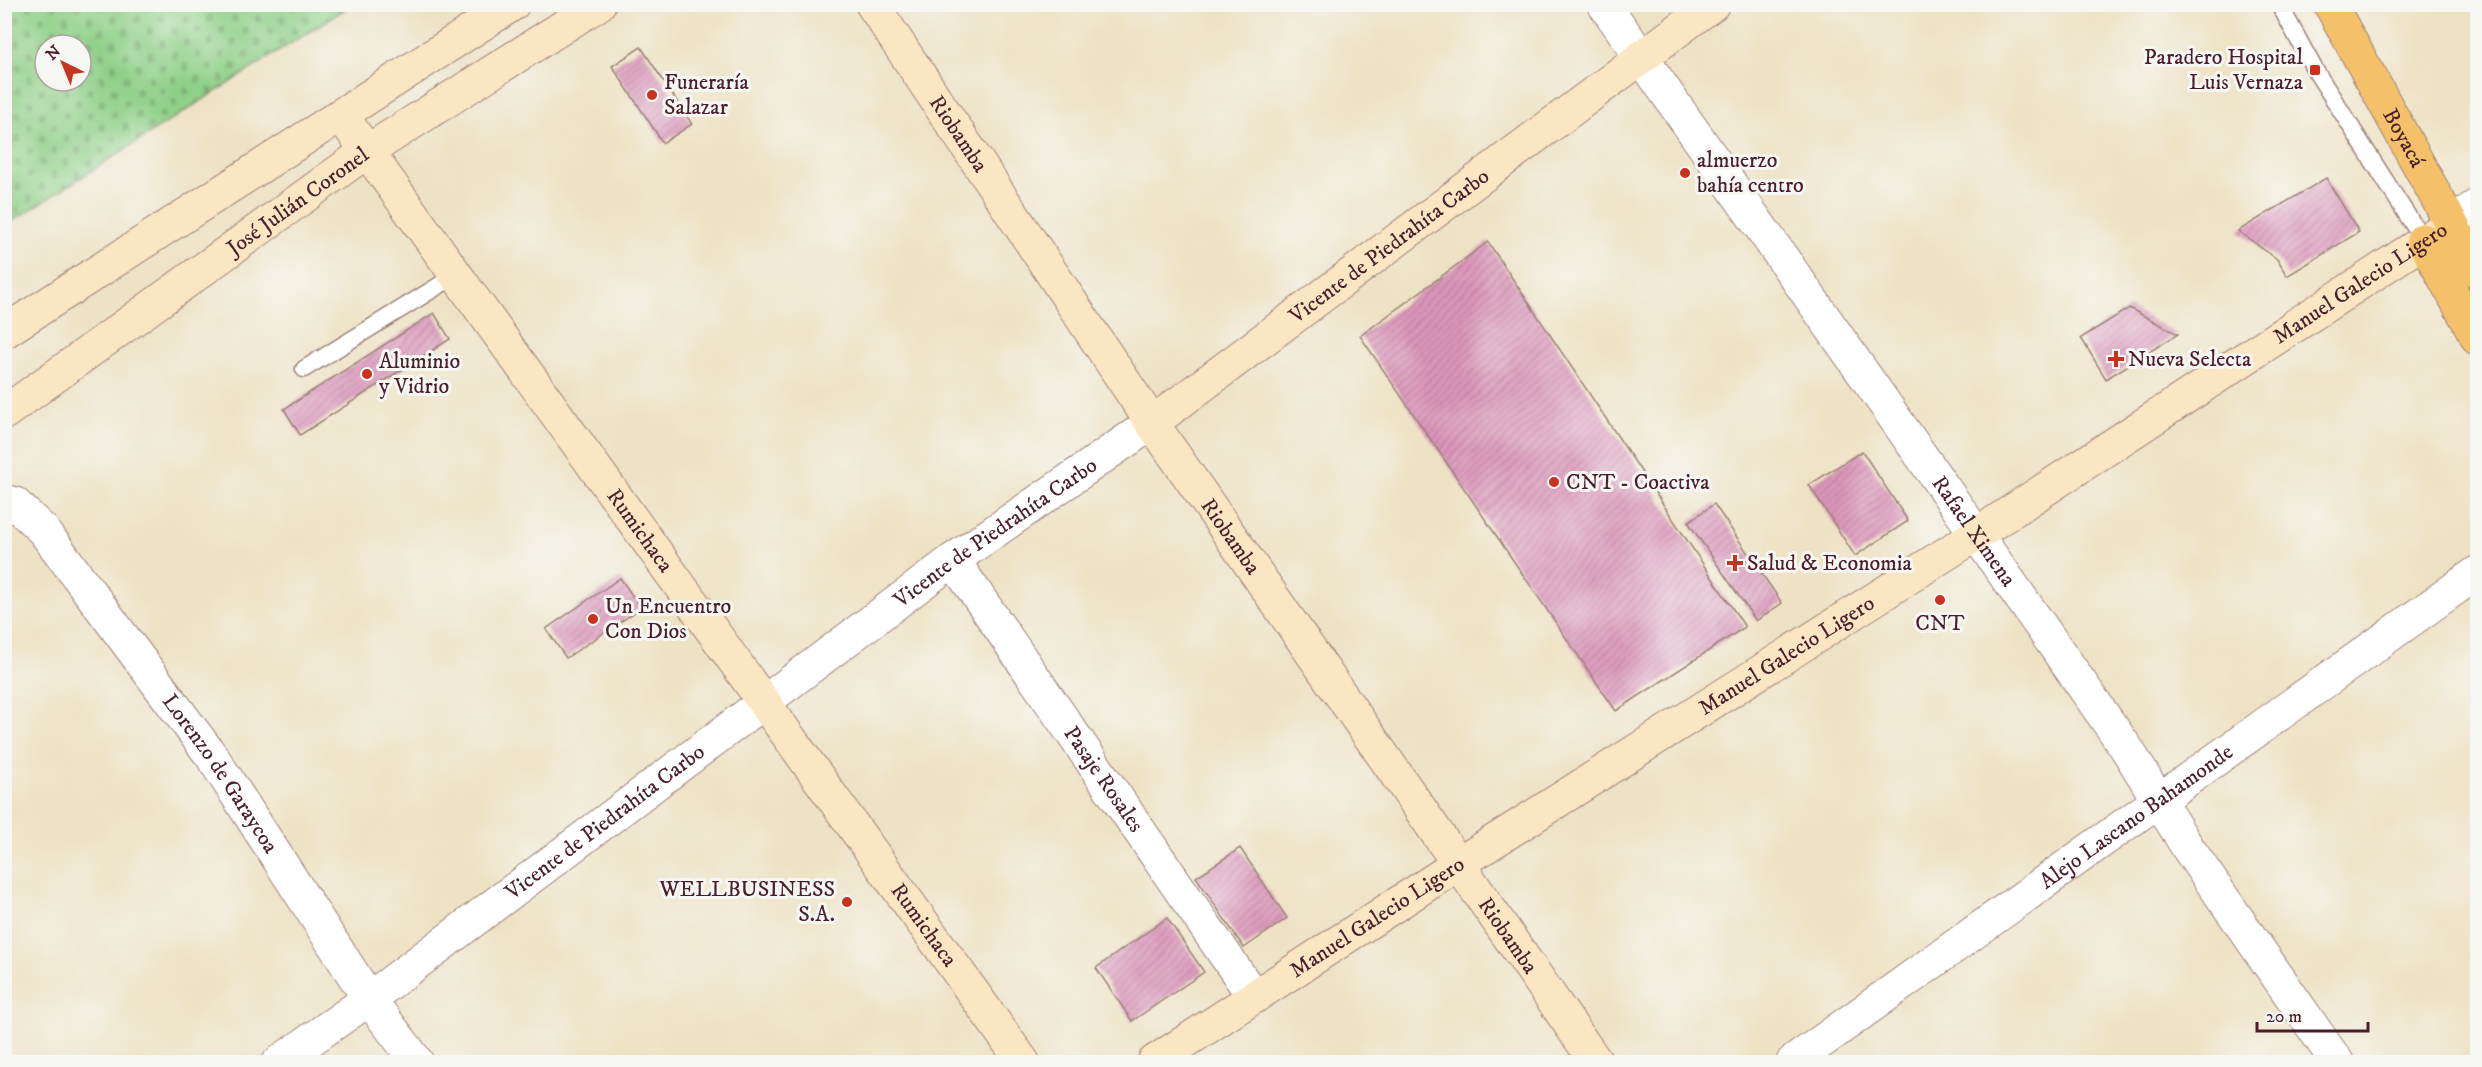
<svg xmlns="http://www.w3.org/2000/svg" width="2482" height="1067" font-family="'IM FELL DW Pica',serif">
  <defs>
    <pattern id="cemetery-stones" width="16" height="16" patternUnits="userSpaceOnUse" patternTransform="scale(1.5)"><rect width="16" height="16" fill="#8fd088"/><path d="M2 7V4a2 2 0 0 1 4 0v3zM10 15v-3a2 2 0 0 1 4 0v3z" fill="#7db276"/></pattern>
    <pattern id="building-hatch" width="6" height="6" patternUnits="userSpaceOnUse" patternTransform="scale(1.5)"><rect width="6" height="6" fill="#dc96bb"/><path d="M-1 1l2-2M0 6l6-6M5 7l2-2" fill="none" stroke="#b47a98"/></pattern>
  </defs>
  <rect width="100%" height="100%" fill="#f6f6f2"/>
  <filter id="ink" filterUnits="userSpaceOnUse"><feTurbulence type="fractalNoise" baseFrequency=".0167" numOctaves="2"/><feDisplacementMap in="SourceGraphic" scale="12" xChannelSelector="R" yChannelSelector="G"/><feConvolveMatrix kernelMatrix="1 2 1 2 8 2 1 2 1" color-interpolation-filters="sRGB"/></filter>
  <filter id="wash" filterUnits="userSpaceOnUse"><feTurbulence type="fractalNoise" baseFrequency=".008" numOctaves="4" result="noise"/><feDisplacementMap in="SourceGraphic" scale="24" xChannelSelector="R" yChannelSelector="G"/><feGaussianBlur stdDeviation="1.35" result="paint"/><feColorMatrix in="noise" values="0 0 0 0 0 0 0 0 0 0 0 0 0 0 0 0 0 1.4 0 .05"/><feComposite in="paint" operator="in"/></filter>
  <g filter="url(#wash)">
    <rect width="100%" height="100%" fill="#eee2c4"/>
    <!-- cemetery -->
    <path fill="url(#cemetery-stones)" stroke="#6c785a" stroke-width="1.5" fill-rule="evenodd" d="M5,4H351V5L5,226ZM45,45H81V81H45Z"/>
    <g id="blocks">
      <!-- building -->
      <path fill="url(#building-hatch)" d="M641,47L692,124L663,143L612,66Z
        M2326,178L2359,232L2287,276L2277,259L2238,231Z
        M1488,242L1745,627L1616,711L1360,336Z
        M2129,308L2178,334L2106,379L2081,338Z
        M434,313L450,339L300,435L284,409Z
        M1862,451L1908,521L1855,556L1809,485Z
        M1714,504L1782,603L1756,621L1688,522Z
        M620,578L641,608L566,658L546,629Z
        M1240,848L1287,918L1244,948L1196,877Z
        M1167,918L1204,972L1132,1021L1096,968Z"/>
    </g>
  </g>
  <g filter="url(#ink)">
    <use href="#blocks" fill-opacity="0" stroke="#9c8078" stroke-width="1.5"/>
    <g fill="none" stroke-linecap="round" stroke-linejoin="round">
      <defs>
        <path id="lane" d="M2279,4L2315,70L2423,240L2428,242
          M304,369L456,275"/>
        <g id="street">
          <path id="s1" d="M1604,4L2127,749L2188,848L2337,1062"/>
          <path d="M2450,223L2478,205"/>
          <path id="s2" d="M4,501L15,504L44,531L213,758L369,999L417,1062"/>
          <path id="s3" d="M953,560L1254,997"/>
          <path id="s4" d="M279,1062L369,999L953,560L1152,423"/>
          <path id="s5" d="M1793,1062L2478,572"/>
        </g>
        <g id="secondary">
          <path id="s6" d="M872,4L1152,423L1596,1062"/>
          <path id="s7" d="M341,115L1023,1062"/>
          <path d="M4,332L513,4"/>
          <path id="s8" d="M4,413L366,152L599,4"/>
          <path id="s9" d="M1152,423L1713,4"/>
          <path id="s10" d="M1154,1062L1460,863L1977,534L2447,226"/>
        </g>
        <g id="primary">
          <path id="s11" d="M2330,4L2478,272"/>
          <path d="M2423,240L2478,339"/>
        </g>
      </defs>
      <!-- lane casing -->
      <use href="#lane" stroke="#9c8078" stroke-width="19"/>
      <!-- street casing -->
      <use href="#street" stroke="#9c8078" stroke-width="35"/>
      <!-- secondary casing -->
      <use href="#secondary" stroke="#9c8078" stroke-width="35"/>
      <!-- primary casing -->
      <use href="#primary" stroke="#9c8078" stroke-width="35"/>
      <!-- lane -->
      <use href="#lane" stroke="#fff" stroke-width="16"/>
      <!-- street -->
      <use href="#street" stroke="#fff" stroke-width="33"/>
      <!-- secondary -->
      <use href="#secondary" stroke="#fbe6c3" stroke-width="33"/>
      <!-- primary -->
      <use href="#primary" stroke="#f4c16a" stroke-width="33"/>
    </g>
  </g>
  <!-- markers -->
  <g fill="#c8321e" stroke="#f6f6f2" stroke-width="2">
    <rect x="2309" y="64" width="12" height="12" rx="3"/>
    <circle cx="652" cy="95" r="6"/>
    <circle cx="1685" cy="173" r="6"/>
    <path d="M2113 350h6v6h6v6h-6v6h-6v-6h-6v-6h6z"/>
    <circle cx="367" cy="374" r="6"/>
    <circle cx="1554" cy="482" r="6"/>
    <path d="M1732 554h6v6h6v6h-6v6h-6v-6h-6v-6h6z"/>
    <circle cx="1940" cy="600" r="6"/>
    <circle cx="593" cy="619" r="6"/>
    <circle cx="847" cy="902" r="6"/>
  </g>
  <g text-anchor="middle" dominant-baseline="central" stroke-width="6" stroke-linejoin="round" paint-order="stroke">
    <!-- poi labels -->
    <g font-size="22" fill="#4a1f2b" stroke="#f6f6f2" text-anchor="start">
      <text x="2303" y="57" text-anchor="end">Paradero Hospital<tspan x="2303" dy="25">Luis Vernaza</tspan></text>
      <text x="664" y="82">Funeraría<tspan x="664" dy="25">Salazar</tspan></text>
      <text x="1697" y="160">almuerzo<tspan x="1697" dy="25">bahía centro</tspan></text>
      <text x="2128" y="359">Nueva Selecta</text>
      <text x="379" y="361">Aluminio<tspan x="379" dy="25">y Vidrio</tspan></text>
      <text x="1566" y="482">CNT - Coactiva</text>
      <text x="1747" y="563">Salud &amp; Economia</text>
      <text x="605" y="606">Un Encuentro<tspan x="605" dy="25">Con Dios</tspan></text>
      <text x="1940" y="623" text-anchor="middle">CNT</text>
      <text x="835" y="889" text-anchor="end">WELLBUSINESS<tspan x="835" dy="25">S.A.</tspan></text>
    </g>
    <!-- street labels -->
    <g font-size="22" fill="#4a1f2b" stroke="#f6f6f2">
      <text stroke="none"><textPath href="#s6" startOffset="156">Riobamba</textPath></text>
      <text stroke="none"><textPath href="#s11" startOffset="153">Boyacá</textPath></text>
      <text stroke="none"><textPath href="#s8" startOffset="362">José Julián Coronel</textPath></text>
      <text stroke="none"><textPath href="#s9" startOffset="296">Vicente de Piedrahíta Carbo</textPath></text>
      <text stroke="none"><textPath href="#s10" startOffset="1436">Manuel Galecio Ligero</textPath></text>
      <text stroke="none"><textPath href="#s7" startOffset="512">Rumichaca</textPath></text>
      <text stroke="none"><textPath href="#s1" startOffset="644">Rafael Ximena</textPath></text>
      <text stroke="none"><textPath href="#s4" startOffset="891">Vicente de Piedrahíta Carbo</textPath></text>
      <text stroke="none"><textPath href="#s6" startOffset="642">Riobamba</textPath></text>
      <text stroke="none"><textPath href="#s10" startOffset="752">Manuel Galecio Ligero</textPath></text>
      <text stroke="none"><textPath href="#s2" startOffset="351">Lorenzo de Garaycoa</textPath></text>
      <text stroke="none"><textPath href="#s3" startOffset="266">Pasaje Rosales</textPath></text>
      <text stroke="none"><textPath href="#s5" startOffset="422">Alejo Lascano Bahamonde</textPath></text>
      <text stroke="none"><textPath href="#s4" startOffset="405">Vicente de Piedrahíta Carbo</textPath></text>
      <text stroke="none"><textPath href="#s10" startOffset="266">Manuel Galecio Ligero</textPath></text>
      <text stroke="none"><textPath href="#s7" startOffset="998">Rumichaca</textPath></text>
      <text stroke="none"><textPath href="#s6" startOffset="1128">Riobamba</textPath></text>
    </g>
  </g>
  <!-- margin -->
  <rect width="2482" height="1067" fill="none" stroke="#f6f6f2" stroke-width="24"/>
  <!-- north arrow -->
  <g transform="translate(63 63) rotate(317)"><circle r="28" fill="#f6f6f2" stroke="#b1a0a2" stroke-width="1.5"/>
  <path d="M0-4.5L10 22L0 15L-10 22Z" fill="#c8321e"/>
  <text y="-9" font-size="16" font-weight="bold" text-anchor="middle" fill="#4a1f2b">N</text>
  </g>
  <!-- scale -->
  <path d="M2257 1022v9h111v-9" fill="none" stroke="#4a1f2b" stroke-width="3"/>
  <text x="2266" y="1022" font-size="18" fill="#4a1f2b" stroke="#f6f6f2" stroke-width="4.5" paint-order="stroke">20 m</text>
</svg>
